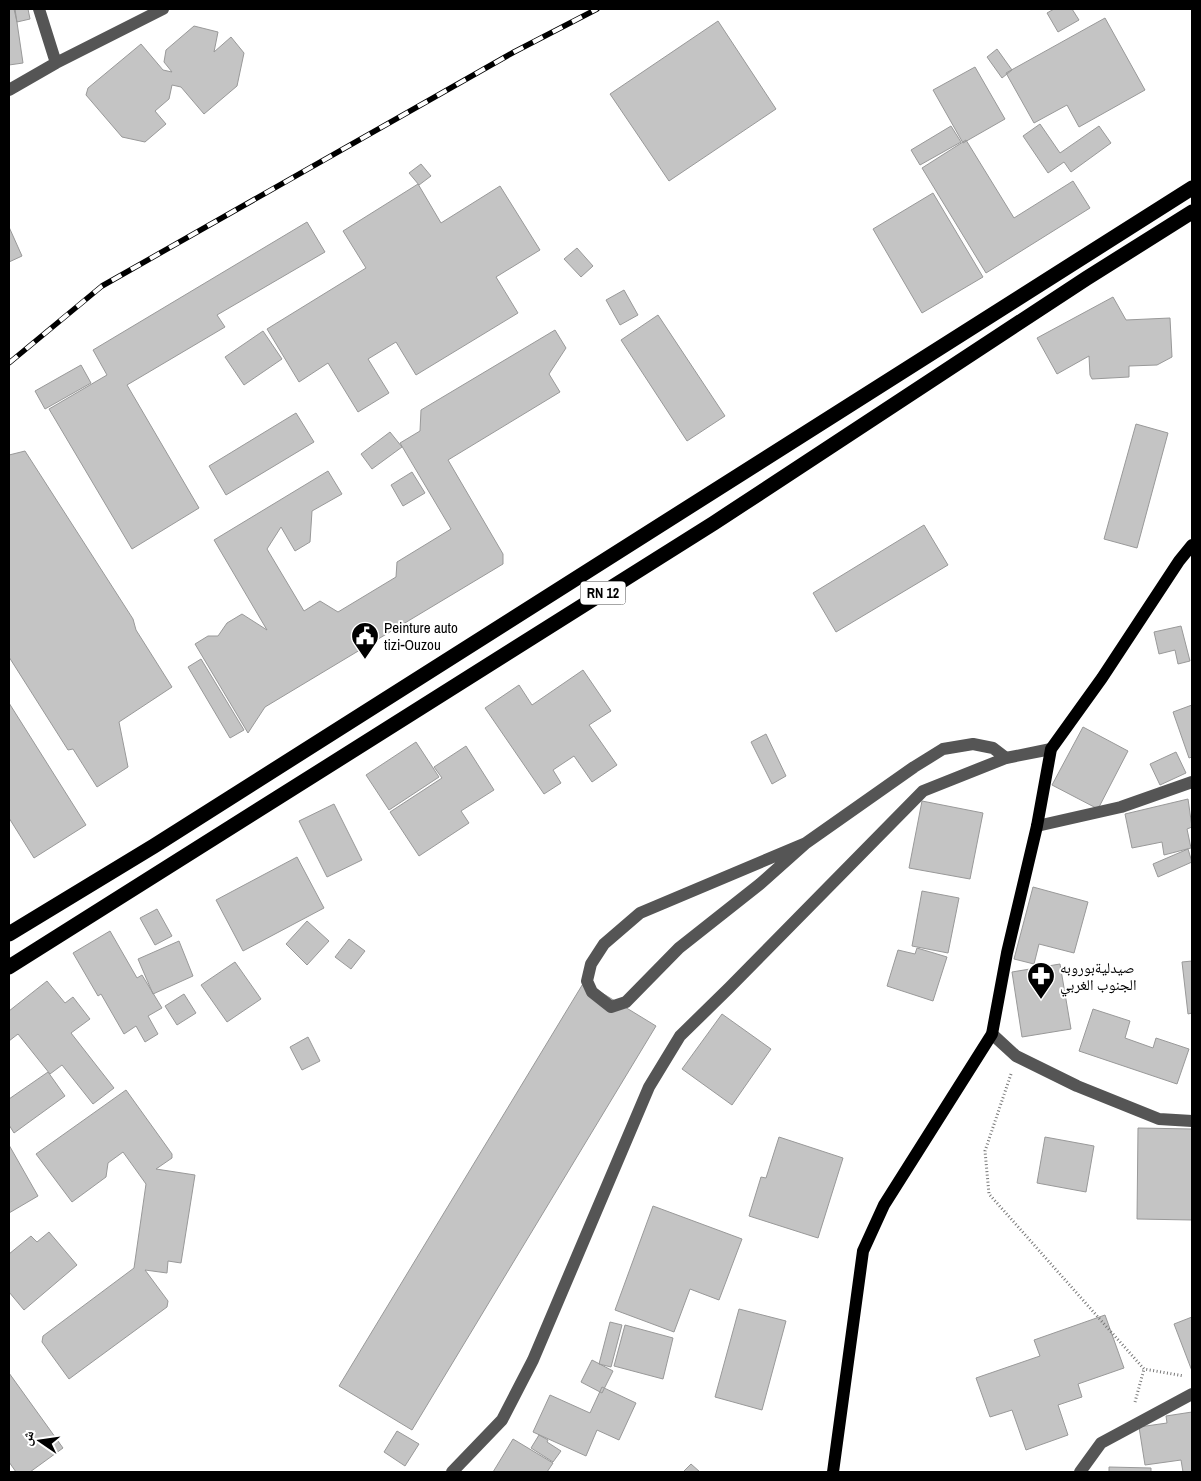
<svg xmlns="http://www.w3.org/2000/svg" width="1201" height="1481" font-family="'Archivo Narrow','Noto Naskh Arabic',sans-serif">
  <rect width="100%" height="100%" fill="#fff"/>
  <!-- building -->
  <path fill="#c4c4c4" stroke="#999" d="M9,9H15L23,63L9,65Z
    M14,9H28L30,19L17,22Z
    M1054,9H1072L1079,20L1058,32L1047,13Z
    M1105,18L1145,90L1079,127L1067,105L1034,123L1006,73Z
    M718,21L776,109L669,181L610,94Z
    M194,26L218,32L214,52L231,37L244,53L237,86L204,114L181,87L172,85L169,99L155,111L166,124L145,142L122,137L86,95L88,88L141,44L163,70L172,72L164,62L166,50Z
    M997,49L1012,70L1002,78L987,57Z
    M975,67L1005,119L963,143L933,90Z
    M1040,124L1060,153L1099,126L1111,143L1071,172L1064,162L1048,173L1023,136Z
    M951,126L961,142L920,165L911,150Z
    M966,140L1014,218L1073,181L1090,208L986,273L922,168Z
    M421,164L431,176L419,185L409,173Z
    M418,184L441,223L500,186L540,250L496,277L518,313L416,375L396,342L368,359L389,393L358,412L328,363L299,382L267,329L366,268L343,231Z
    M933,193L983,277L922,313L873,229Z
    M307,222L325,252L217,315L225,327L127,385L199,508L132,549L49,409L107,375L93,350Z
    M9,227L22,256L9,262Z
    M577,248L593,266L581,277L564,259Z
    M624,290L638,315L620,325L606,300Z
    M1113,297L1126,320L1170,318L1172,357L1157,365L1129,366V377L1092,379L1090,375L1089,356L1057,374L1037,338Z
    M658,315L725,416L687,441L621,340Z
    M555,330L566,348L549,374L560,392L448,460L503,554V564L265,707L248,733L195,644L208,636H218L227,623L242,614L267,630L214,540L328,471L342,494L312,511L310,542L295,551L281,527L267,549L304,611L320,601L338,612L396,577L397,562L451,529L400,443L420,431L421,410Z
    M263,331L282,359L244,385L225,357Z
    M81,365L91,383L45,409L35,391Z
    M296,413L314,442L226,495L209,466Z
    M1136,424L1168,433L1137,548L1104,539Z
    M390,432L402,447L372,469L361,454Z
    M25,451L133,619L136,630L172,687L119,722L128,767L97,787L73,749L68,750L9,657V455Z
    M412,472L425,493L403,506L391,485Z
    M924,525L948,565L836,632L813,593Z
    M1181,626L1190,661L1178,664L1175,650L1159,654L1154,632Z
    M201,659L244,730L230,738L188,667Z
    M583,670L611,711L589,725L617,765L592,782L574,756L553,770L561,783L544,794L485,708L519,685L532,705Z
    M9,703L86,825L34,858L9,818Z
    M1192,705V757L1189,758L1173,712Z
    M1083,727L1128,751L1098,809L1052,785Z
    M766,734L786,776L772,784L751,742Z
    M416,742L439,777L389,810L366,775Z
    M466,746L494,790L461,811L469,823L419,856L390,812L442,778L434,767Z
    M1176,752L1186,773L1160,785L1150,764Z
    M1188,799L1192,827L1187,829L1191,848L1164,855L1162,842L1132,848L1125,814Z
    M922,801L983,813L970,879L909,868Z
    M334,804L362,860L327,877L299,821Z
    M1188,849L1192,862L1158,877L1153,864Z
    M297,857L324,908L243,951L216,900Z
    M1033,887L1088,902L1074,953L1039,944L1034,964L1014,959Z
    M922,891L959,898L948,953L912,946Z
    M157,909L172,936L155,945L140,918Z
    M307,921L329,941L307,965L286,944Z
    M110,931L137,978L142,975L162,1008L148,1016L158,1034L145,1042L136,1026L124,1034L101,994L98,996L73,953Z
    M349,939L365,951L351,969L335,957Z
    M179,941L193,976L153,994L138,959Z
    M917,948L947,957L933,1001L887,986L898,950L915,954Z
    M1192,961V1013L1188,1014L1182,962Z
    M235,962L261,999L227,1022L201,985Z
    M1060,964L1071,1029L1022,1037L1012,972Z
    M47,981L65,1003L73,997L90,1019L71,1033L114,1088L93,1104L62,1065L50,1074L18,1034L9,1041V1011Z
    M584,982L656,1026L412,1430L339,1386Z
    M184,994L196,1013L177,1025L165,1006Z
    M1093,1009L1130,1021L1125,1038L1153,1048L1156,1038L1189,1049L1177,1084L1079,1051Z
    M722,1014L771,1049L732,1105L682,1069Z
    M308,1037L320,1061L302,1070L290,1047Z
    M48,1072L65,1096L14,1133L9,1125V1099Z
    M126,1090L172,1154V1158L156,1169L195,1175L181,1263L168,1261L167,1273L145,1270L168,1301L167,1307L69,1379L42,1342L43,1336L134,1268L146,1184L123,1152L108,1163L106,1177L72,1202L36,1154Z
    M1138,1128L1192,1129V1220L1137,1219Z
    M779,1137L843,1158L818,1238L749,1216L761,1177L766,1178Z
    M1045,1137L1094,1146L1086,1192L1037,1183Z
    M9,1145L38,1196L9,1213Z
    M653,1206L742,1239L719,1300L690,1289L674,1332L615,1310Z
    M49,1232L77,1265L24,1310L9,1292V1254L31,1236L37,1242Z
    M739,1309L786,1321L762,1410L715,1397Z
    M1105,1315L1124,1368L1078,1384L1082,1397L1058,1405L1068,1435L1026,1450L1012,1410L990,1417L976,1378L1040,1356L1034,1340Z
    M1192,1317V1371L1174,1324Z
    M610,1322L622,1325L611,1367L599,1364Z
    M625,1325L673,1338L663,1379L614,1366Z
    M592,1360L613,1371L602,1393L581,1382Z
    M9,1373L63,1448L30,1472H16L9,1462Z
    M602,1387L636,1403L619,1440L597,1430L586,1456L533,1432L550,1395L590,1413Z
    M1192,1412V1472H1183L1181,1460L1145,1465L1139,1427L1167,1423L1166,1416Z
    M397,1431L419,1444L405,1466L384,1452Z
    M539,1435L548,1440L547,1442L561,1451L553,1462L531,1448Z
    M513,1439L553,1463L547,1472H493Z
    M691,1464L700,1472H683Z
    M1109,1467L1151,1468V1472H1109Z"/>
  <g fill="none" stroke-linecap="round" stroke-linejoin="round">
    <!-- path -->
    <path stroke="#777" stroke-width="3" stroke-dasharray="1 2.5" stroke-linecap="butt" d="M1011,1074L985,1151L989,1194L1144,1369L1184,1376
      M1135,1402L1144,1369"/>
    <!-- minor -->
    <path stroke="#555" stroke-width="12" d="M56,63L163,9
      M9,90L56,63L39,9
      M1037,826L1121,807L1192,782
      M806,843L760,884L679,948L626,1002L611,1007L592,992L587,981L591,964L604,944L640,913L806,843L914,767L943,749L973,744L993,748L1006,758
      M992,1034L1016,1056L1077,1086L1159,1119L1192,1121
      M452,1472L502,1420L533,1360L649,1087L680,1036L729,988L923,791L1006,758L1051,749
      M1080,1472L1101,1443L1192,1394"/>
    <!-- major -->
    <path stroke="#000" stroke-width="12" d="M833,1472L863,1251L884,1205L992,1034L1007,953L1037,826L1051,749L1102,678L1179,561L1192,545"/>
    <!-- highway -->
    <path stroke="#000" stroke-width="15" d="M9,934L154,846L1192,188
      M9,967L714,523L1087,278L1192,212"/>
    <defs>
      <path id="rail" d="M9,363L102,286L514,52L597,9"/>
    </defs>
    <!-- rail casing -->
    <use href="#rail" stroke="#000" stroke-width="5.5"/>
    <!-- rail -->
    <use href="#rail" stroke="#fff" stroke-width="4" stroke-dasharray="11" stroke-linecap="butt"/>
  </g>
  <!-- icons -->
  <defs>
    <symbol id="civic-pin" viewBox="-11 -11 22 30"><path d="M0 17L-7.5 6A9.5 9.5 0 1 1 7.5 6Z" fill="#000" stroke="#fff"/><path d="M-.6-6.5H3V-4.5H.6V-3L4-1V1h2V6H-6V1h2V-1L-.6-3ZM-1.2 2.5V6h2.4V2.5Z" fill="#fff"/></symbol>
    <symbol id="pharmacy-pin" viewBox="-11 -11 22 30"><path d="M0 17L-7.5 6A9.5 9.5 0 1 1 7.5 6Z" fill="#000" stroke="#fff"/><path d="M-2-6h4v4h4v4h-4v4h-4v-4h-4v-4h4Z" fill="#fff"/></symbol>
  </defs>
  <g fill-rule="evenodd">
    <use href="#civic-pin" x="349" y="620" width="32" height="43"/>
    <use href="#pharmacy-pin" x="1025" y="960" width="32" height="43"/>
  </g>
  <g text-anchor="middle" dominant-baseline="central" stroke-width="4" stroke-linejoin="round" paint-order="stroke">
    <!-- shield labels -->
    <rect fill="#fff" stroke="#4c4c4c" stroke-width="1" x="580.5" y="581.5" width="45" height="23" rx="4"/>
    <g font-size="14" font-weight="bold" fill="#000">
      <text x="603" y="593">RN 12</text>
    </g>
    <!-- poi labels -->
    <g font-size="15" fill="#000" stroke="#fff" text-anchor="start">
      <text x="384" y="627">Peinture auto<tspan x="384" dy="17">tizi-Ouzou</tspan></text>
      <text x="1060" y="967">صيدليةبوروبه<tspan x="1060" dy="17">الجنوب الغربي</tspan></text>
    </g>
  </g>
  <!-- border -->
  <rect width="1201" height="1481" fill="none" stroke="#000000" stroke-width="20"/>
  <!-- north arrow -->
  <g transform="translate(40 1441) rotate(283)" stroke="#ffffff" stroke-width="4" paint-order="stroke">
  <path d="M0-4L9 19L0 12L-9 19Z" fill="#000000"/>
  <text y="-8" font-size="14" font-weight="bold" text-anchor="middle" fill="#000000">ش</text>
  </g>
</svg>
